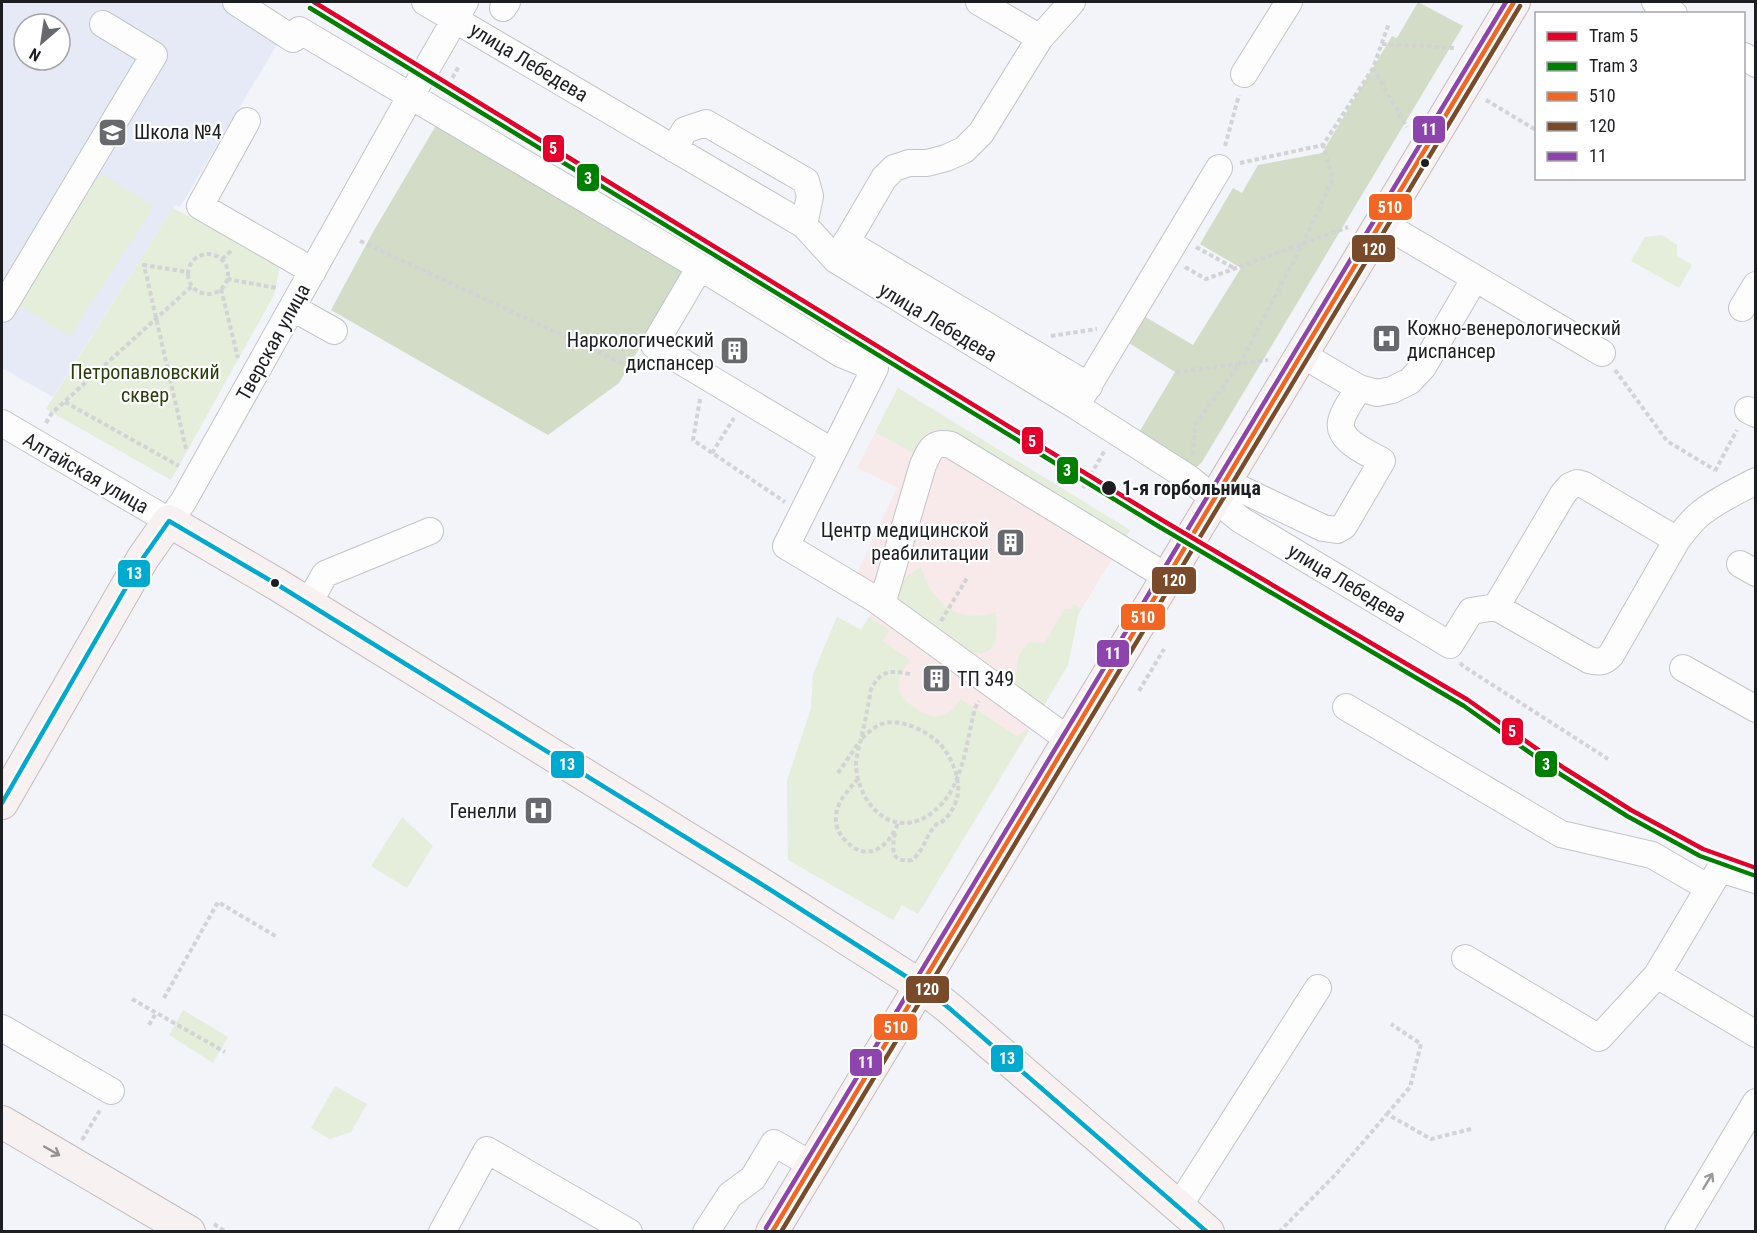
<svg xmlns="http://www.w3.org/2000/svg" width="1757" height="1233" font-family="'Roboto Condensed',sans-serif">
  <rect width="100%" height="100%" fill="#f2f4fa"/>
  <!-- built -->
  <path fill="#e6eaf7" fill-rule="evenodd" d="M2,2H219L281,38L180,207L175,205L53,397L2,368ZM24,24H60V60H24Z"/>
  <!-- medical -->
  <path fill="#f8eaeb" d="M898,388L1130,530L1078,615L1068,665L1030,729L918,914L902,905L893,920L788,860L787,781L811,709L813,674L837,617L862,630L873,609L856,576L897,487L857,468Z"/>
  <!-- green -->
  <path fill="#e4eeda" d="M101,173L154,206L70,337L17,304Z
    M173,208L280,266L274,295L171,480L46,409Z
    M1662,235L1677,245V256L1692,265L1679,288L1631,261L1645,237Z
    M898,388L1130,530L1126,537L955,435C928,424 926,430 915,454L875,432Z
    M921,567C931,602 958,625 996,612C997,634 1000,659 969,652L904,606C891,586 904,577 921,567Z
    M1074,604L1081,608L1078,615L1068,665L1042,709L1016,693C1017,673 1013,657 1029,642L1044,643L1065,608L1070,610Z
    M837,617L861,630L869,617L890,630L883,641L910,660C904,668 896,679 899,690C901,696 906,701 911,705C931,721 946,721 961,699L1016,736L1030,729L918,914L902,905L893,920L788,860L787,781L811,709L813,674Z
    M402,817L433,846L407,888L371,866Z
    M183,1010L228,1037L213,1063L169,1035Z
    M335,1086L367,1104L351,1132L330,1139L311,1128Z"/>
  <!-- forest -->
  <path fill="#d2dcc6" d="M1418,2L1463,26L1202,462L1198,466L1195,467L1138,434L1175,372L1121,338L1137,312L1193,345L1241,268L1200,244L1233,188L1242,193L1258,165L1322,153L1392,36L1397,38Z
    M438,122L684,270L619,383L548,435L331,310L373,232Z"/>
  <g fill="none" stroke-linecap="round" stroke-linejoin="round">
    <defs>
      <path id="minor" d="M236,2L293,39
        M425,2L804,225L836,260L1076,406L1187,477L1241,520L1450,645L1471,611L1496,607L1589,660C1599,663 1604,662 1611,655L1677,540C1684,531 1691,521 1700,514C1717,500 1737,491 1756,481
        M979,2L1040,38
        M1655,2L1674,14
        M503,8L507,2
        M299,30L700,267L841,354L875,368L786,546L875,599L1069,740
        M1744,56L1756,64
        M1244,74L1289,2
        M247,121L200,206L313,271
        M674,149L685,130L706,123L806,181L810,196L804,225
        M1380,222L1602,353
        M846,242L1089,386
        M836,260L884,178L894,168L909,163H927L946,158L964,150L981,133L1040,38L1072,2
        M700,267L654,345L833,452
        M293,308L334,331
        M1742,308L1756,285
        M2,309L154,55L103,24
        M1301,354L1359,388L1377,393L1392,390L1410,381L1423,367L1475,278
        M1079,401L1219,168
        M1748,410L1756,414
        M2,423L169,521L183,502L405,106L465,2
        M1224,481L1323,528L1337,530L1344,526L1382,461C1367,452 1334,440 1342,418C1345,408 1353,398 1359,388
        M1740,564L1756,573
        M308,604L325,574L430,531
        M882,604L923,465C930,450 932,441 951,445L1167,577
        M1496,607L1563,494L1570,486L1577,483L1584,485L1677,540
        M1683,668L1756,709
        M1346,707L1561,834L1652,855L1709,888
        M1465,958L1599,1038L1657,975L1720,869L1756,880
        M1657,975L1756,1034
        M2,1028L111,1091
        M1179,1206L1318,988
        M442,1232L487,1150L629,1232
        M706,1232L730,1195L753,1178L774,1143L812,1165
        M1678,1232L1756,1102"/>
      <path id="major" d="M2,803L143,558L169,521L278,585L766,887L921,986L949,1008L1208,1232
        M2,1122L189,1232
        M772,1232C1021,822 1267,412 1514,2"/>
    </defs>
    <!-- minor casing -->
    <use href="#minor" stroke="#c2c4c8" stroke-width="28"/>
    <!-- major casing -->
    <use href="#major" stroke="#c4bbbe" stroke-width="34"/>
    <!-- path -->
    <path stroke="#d3d3d6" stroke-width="4" stroke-dasharray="4.5 3" stroke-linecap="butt" d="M1382,44L1455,48
      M1373,68L1407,127
      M445,91L459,66
      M1486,100L1536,130
      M1225,146L1239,95
      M1240,163L1323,145L1373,68L1389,23
      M360,241L639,371
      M1196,247L1234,268
      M188 274a20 20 0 1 1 40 0a20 20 0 1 1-40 0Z
      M222,259L232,250
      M1185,267L1206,279L1348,227
      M227,279L277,288
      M221,289L238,358
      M1051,336L1097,329
      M1615,370L1667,441L1715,470
      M1176,372L1268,360
      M700,399L693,440L785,502
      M65,402L179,466
      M46,423L52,413L192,286
      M186,449L144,265L188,272
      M712,453L734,418
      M1193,455L1195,425L1240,363L1303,243L1333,179L1323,145
      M1715,471L1737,430
      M1083,488L1105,450
      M941,621L967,578
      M1460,663L1463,666L1608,759
      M910,674C890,670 881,670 871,689C868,706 865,722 861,739C859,748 856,756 856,765C858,806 895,842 933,812C940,806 947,799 951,791C965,766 968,736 975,708L979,701
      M1139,691L1164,649
      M862,738C869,732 876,725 885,723C902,719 927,731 939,743C951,755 962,781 957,798C955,806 950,815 943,821C940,823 937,823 935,826C926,835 925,849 912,860C890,863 892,849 895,833
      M838,773L858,744
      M858,779C849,789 838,800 836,815C835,827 839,835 848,843C869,863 890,845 898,823
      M164,998L218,902L277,937
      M132,999L225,1052
      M149,1025L156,1013
      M1387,1114L1410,1087L1421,1044L1391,1024
      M82,1140L100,1110
      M214,1224L226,1232
      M1279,1232L1336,1174L1387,1114L1431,1139L1471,1129"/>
    <!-- minor -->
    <use href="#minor" stroke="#fdfdfe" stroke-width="26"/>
    <!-- major -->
    <use href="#major" stroke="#f7f1f2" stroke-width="32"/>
    <defs>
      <path id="bus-1" d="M772,1232L1514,2"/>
      <path id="bus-2" d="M781,1232L1520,6"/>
      <path id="bus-3" d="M766,1228L1506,2"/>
      <path id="bus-4" d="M2,803L143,558L169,521L278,585L766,887L921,986L949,1008L1207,1232"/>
    </defs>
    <!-- bus-1 casing -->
    <use href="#bus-1" stroke="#fff" stroke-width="9"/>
    <!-- bus-2 casing -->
    <use href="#bus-2" stroke="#fff" stroke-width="9"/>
    <!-- bus-3 casing -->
    <use href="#bus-3" stroke="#fff" stroke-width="9"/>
    <!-- bus-4 casing -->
    <use href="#bus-4" stroke="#fff" stroke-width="9"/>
    <!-- bus-1 -->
    <use href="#bus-1" stroke="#f26522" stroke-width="4.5"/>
    <!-- bus-2 -->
    <use href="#bus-2" stroke="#7a4b2a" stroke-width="4.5"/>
    <!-- bus-3 -->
    <use href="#bus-3" stroke="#8e44ad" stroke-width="4.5"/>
    <!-- bus-4 -->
    <use href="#bus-4" stroke="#00a9ce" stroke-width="4.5"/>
    <defs>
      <path id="tram-1" d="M314,2L1162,520L1468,700L1564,768L1631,810L1703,849L1756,868"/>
      <path id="tram-2" d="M310,8L1158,526L1464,706L1560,774L1627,816L1700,856L1753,875"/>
    </defs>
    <!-- tram-1 casing -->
    <use href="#tram-1" stroke="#fff" stroke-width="9"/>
    <!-- tram-2 casing -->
    <use href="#tram-2" stroke="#fff" stroke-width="9"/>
    <!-- tram-1 -->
    <use href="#tram-1" stroke="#e4002b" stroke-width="4.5"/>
    <!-- tram-2 -->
    <use href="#tram-2" stroke="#008000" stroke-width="4.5"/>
  </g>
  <!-- one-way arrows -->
  <defs><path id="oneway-shaft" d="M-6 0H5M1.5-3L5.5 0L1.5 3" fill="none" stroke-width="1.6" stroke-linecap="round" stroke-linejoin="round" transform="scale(1.5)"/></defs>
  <use stroke="#959294" href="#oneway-shaft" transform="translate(52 1151) rotate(30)"/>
  <use stroke="#98999b" href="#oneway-shaft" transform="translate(1708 1181) rotate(-59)"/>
  <!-- icons -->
  <defs>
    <symbol id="school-square" viewBox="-11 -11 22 22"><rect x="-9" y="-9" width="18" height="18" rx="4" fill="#68696e" stroke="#fff"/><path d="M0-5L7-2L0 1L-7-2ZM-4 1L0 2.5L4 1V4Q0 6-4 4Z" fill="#fff"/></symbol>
    <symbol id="hospital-square" viewBox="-11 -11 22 22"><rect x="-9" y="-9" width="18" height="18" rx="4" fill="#68696e" stroke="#fff"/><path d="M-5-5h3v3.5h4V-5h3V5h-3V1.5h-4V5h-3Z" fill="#fff"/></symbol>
    <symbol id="building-square" viewBox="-11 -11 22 22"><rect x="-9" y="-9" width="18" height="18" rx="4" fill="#68696e" stroke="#fff"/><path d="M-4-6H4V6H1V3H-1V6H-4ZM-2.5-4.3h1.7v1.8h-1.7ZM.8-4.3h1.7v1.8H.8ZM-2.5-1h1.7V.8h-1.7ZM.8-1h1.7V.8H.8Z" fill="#fff"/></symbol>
  </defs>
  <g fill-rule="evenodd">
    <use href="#school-square" x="96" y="116" width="33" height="33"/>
    <use href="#hospital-square" x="1370" y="322" width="33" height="33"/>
    <use href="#building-square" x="718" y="334" width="33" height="33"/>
    <use href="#building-square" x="994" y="526" width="33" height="33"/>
    <use href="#building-square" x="920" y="662" width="33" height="33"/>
    <use href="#hospital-square" x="522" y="794" width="33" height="33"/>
  </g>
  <!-- markers -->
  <g fill="#1d1e22" stroke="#fff" stroke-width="2">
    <circle cx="1425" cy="163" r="5"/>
    <circle cx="1109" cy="488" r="8"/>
    <circle cx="275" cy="583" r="5"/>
  </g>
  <g text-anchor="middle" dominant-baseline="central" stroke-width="4.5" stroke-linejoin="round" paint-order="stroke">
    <!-- street labels -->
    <g font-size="20" fill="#1d1e22" stroke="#fff">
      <text transform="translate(529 62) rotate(31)">улица Лебедева</text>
      <text transform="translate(938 322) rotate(31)">улица Лебедева</text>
      <text transform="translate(273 342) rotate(-61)">Тверская улица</text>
      <text transform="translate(86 473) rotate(30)">Алтайская улица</text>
      <text transform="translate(1347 583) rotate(31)">улица Лебедева</text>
    </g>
    <!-- poi labels -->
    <g font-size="20" fill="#1d1e22" stroke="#fff" text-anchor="start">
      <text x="134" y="132">Школа №4</text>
      <text x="1407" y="328">Кожно-венерологический<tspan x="1407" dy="23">диспансер</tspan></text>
      <text x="714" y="340" text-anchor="end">Наркологический<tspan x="714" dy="23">диспансер</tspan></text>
      <text x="989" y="530" text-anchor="end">Центр медицинской<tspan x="989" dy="23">реабилитации</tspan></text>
      <text x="957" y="679">ТП 349</text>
      <text x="517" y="811" text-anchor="end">Генелли</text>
    </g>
    <!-- park labels -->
    <g font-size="20" fill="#2d3d0b" stroke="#fff">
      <text x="145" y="372">Петропавловский<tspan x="145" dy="23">сквер</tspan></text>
    </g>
    <!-- stop labels -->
    <g font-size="20" font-weight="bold" fill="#1d1e22" stroke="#fff" text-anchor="start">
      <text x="1122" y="488">1-я горбольница</text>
    </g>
  </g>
  <g stroke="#fff" stroke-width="2">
    <rect x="1412" y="115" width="34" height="29" rx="6" fill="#8e44ad"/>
    <rect x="542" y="134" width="23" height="29" rx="6" fill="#e4002b"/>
    <rect x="576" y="163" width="24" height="29" rx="6" fill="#008000"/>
    <rect x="1368" y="193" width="45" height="28" rx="6" fill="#f26522"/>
    <rect x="1351" y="234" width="45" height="29" rx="6" fill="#7a4b2a"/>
    <rect x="1021" y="426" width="23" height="29" rx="6" fill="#e4002b"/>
    <rect x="1056" y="456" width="23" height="29" rx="6" fill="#008000"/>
    <rect x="117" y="559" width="34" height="29" rx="6" fill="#00a9ce"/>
    <rect x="1151" y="566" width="46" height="29" rx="6" fill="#7a4b2a"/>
    <rect x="1120" y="603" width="46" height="28" rx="6" fill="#f26522"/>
    <rect x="1096" y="639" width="34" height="29" rx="6" fill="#8e44ad"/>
    <rect x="1501" y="717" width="23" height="29" rx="6" fill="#e4002b"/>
    <rect x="1534" y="750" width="24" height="28" rx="6" fill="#008000"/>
    <rect x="550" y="750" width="35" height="29" rx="6" fill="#00a9ce"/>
    <rect x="905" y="975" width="45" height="29" rx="6" fill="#7a4b2a"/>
    <rect x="873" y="1013" width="45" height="28" rx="6" fill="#f26522"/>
    <rect x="990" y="1044" width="34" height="29" rx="6" fill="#00a9ce"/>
    <rect x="849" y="1048" width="34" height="29" rx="6" fill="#8e44ad"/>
  </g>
  <g font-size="16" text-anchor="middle" font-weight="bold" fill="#fff">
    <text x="1429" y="135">11</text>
    <text x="553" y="154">5</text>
    <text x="588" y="184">3</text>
    <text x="1390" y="213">510</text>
    <text x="1374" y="255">120</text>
    <text x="1032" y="447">5</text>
    <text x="1067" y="476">3</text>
    <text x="134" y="579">13</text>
    <text x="1174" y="586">120</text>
    <text x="1143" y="623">510</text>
    <text x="1113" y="659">11</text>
    <text x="1512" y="737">5</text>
    <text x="1546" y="770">3</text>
    <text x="567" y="770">13</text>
    <text x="927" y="995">120</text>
    <text x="896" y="1033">510</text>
    <text x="1007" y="1064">13</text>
    <text x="866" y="1068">11</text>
  </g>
  <!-- border -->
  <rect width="1757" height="1233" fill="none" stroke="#1d1e22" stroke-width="6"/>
  <!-- legend -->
  <rect x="1535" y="12" width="210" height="168" fill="#ffffff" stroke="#a5a5a7" stroke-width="1.5"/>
  <rect x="1547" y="32" width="30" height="9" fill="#e4002b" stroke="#a5a5a7" stroke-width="1.5"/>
  <text x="1589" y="42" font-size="18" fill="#1d1e22">Tram 5</text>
  <rect x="1547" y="62" width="30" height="9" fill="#008000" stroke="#a5a5a7" stroke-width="1.5"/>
  <text x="1589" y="72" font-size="18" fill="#1d1e22">Tram 3</text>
  <rect x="1547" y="92" width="30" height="9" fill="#f26522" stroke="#a5a5a7" stroke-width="1.5"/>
  <text x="1589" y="102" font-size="18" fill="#1d1e22">510</text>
  <rect x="1547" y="122" width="30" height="9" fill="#7a4b2a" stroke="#a5a5a7" stroke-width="1.5"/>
  <text x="1589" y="132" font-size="18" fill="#1d1e22">120</text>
  <rect x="1547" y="152" width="30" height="9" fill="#8e44ad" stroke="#a5a5a7" stroke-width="1.5"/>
  <text x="1589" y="162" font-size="18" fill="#1d1e22">11</text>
  <!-- north arrow -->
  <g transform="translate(42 42) rotate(209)"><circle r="28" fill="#ffffff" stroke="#a5a5a7" stroke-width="1.5"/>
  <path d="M0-4.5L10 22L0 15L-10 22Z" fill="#68696e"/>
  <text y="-9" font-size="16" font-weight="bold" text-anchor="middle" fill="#1d1e22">N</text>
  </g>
</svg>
